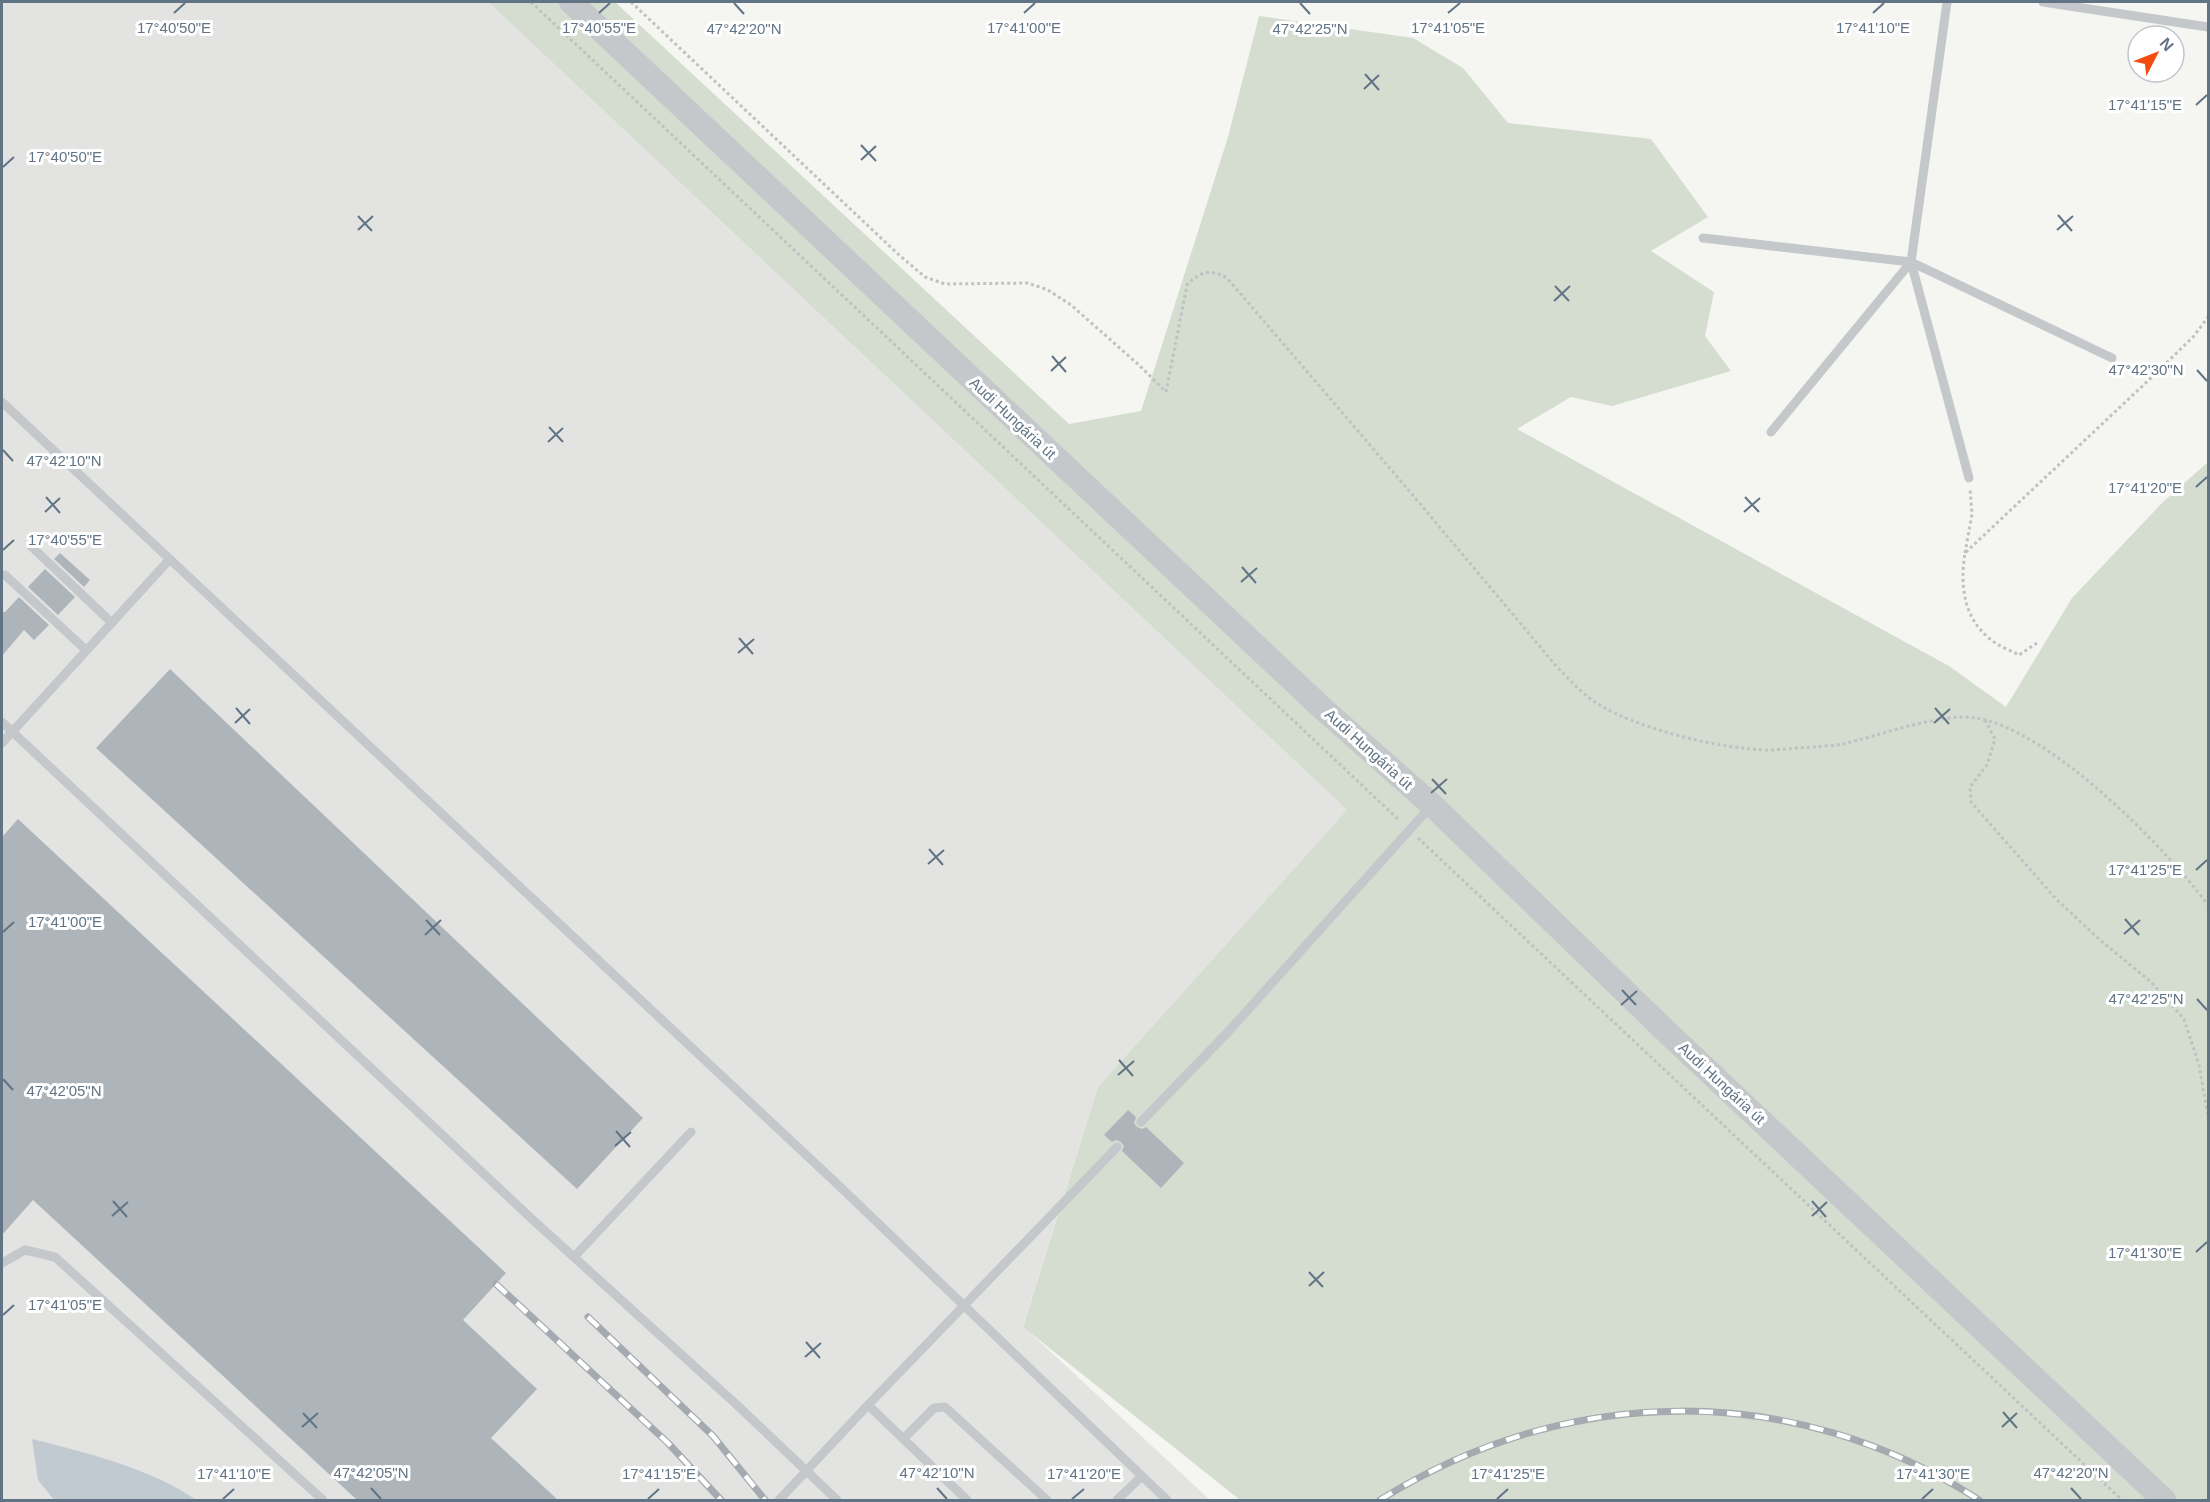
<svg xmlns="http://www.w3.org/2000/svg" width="2210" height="1502" font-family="Helvetica,sans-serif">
  <rect width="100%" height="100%" fill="#f5f5f1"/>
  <!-- built -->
  <path fill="#e3e4e2" d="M2,2H488L1348,811L1098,1087L1023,1326L1210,1500H2Z"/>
  <!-- green -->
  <path fill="#d5ddd1" d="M488,2H615L1069,424L1141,411L1228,137L1259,16L1413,38L1463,68L1508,123L1651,139L1708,217L1651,251L1714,292L1705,336L1731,371L1612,406L1571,397L1517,429L1949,666L2006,707L2072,598L2163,502L2208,462V1500H1240L1023,1327L1098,1087L1347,810Z"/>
  <!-- water -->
  <path fill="#c0cad0" d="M32,1439C84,1452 153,1469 196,1500H54L38,1480Z"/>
  <!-- building -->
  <path fill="#adb5bb" d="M60,553L90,580L84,587L54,559Z
    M45,569L75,597L58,615L28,587Z
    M19,597L49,625L34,640L24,630L2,656V612H5Z
    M170,669L643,1118L577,1189L96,748Z
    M18,819L506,1273L463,1320L537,1389L491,1438L558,1500H357L33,1200L2,1235V837Z
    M1128,1110L1136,1117L1134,1123L1137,1127L1142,1129L1146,1127L1184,1163L1161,1188L1122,1151L1124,1146L1121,1142L1116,1140L1112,1142L1104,1135Z"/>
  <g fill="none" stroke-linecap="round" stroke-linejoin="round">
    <!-- path -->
    <path stroke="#c0c1c3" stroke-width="3" stroke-dasharray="3 3" stroke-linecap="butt" d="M531,2L1400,821
      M631,2L898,254L925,277L945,284L1028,283L1048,290L1071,305L1139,365L1166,392
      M2122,363L2151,377
      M1166,392L1187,285C1200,271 1211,269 1227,278L1411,493L1557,667C1570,680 1582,694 1598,704C1638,729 1723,750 1771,750C1785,749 1798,748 1812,747C1822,746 1833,746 1843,744C1878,736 1942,712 1976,718C2050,730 2164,846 2208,905
      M1965,553L1972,514L1970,489
      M2037,643L2019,655C2010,650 1998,646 1990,639C1963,617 1960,585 1965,553L2152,377L2194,336L2208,317
      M1985,720L1995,739L1987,765L1970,787L1971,802L2056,899L2100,940L2151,982L2184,1019L2199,1065L2208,1116
      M1418,838L2122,1500"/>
    <!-- service -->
    <path stroke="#c4c8cb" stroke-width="9" d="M2043,2L2208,27
      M1703,238L1911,262L1947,2
      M1911,262L1969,478
      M1911,262L2112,358
      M2,402L834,1181L1167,1500
      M1771,432L1911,262
      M31,546L112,623
      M5,575L86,650
      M2,722L533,1220L737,1405L837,1500
      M2,743L170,559
      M1141,1122L1228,1032L1431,806
      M574,1257L691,1132
      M2,1263L25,1250L55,1257L323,1500
      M868,1405L967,1500
      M903,1439L934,1408L945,1407L1047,1500
      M779,1500L868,1405L1117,1147
      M1117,1500L1142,1476"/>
    <!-- tertiary -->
    <path stroke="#c4c8cb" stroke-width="24" d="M571,2L1322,708L1432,805L1672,1037L2164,1500"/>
    <defs>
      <path id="rail" d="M496,1284L668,1443L721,1500
        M588,1317L713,1436L765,1500
        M1380,1500C1567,1383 1793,1380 1979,1500"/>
    </defs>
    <!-- rail casing -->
    <use href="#rail" stroke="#a4aab0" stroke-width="7"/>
    <!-- rail -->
    <use href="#rail" stroke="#fff" stroke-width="4.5" stroke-dasharray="14" stroke-linecap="butt"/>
  </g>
  <!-- ticks -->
  <path fill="none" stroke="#617485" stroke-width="2" d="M734,3L744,14M1300,3L1310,14M174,13L185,3M599,13L610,3M1024,13L1035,3M1448,13L1460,3M1873,13L1884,3M1365,74L1379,90M1364,89L1379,75M2196,105L2207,95M861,145L876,161M861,160L876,146M3,167L14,157M2058,215L2072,231M358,216L372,231M358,230L373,216M2057,230L2073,216M1555,286L1569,301M1554,301L1570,286M1052,356L1066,372M2197,370L2207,381M1051,371L1066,357M549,427L563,442M548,442L563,428M3,450L13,461M2196,487L2207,477M46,497L60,513M1745,497L1759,512M45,512L60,498M1744,512L1760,498M3,550L14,540M1242,567L1256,583M1241,582L1257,568M739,638L753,654M738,653L754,639M236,708L250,724M1935,708L1949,724M235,723L250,709M1934,723L1950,709M1432,779L1446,794M1431,793L1447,779M929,849L943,865M928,864L944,850M2196,870L2207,860M2125,919L2139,935M426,920L440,935M3,932L14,922M2124,934L2140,920M425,935L441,920M1622,990L1636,1005M2197,999L2207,1010M1621,1005L1637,991M1119,1060L1133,1076M1118,1075L1134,1061M3,1079L13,1090M616,1131L630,1147M615,1146L631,1132M113,1201L127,1217M1812,1201L1826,1217M112,1216L128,1202M1812,1216L1827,1202M2196,1252L2207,1242M1309,1272L1323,1287M1309,1286L1324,1272M3,1315L14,1305M806,1342L820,1358M805,1357L821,1343M2003,1412L2017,1428M303,1413L317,1428M302,1427L318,1413M2002,1427L2017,1413M371,1488L381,1499M937,1488L947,1499M2071,1488L2081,1499M223,1499L234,1489M648,1499L659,1489M1072,1499L1084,1489M1497,1499L1508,1489M1922,1499L1933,1489"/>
  <g text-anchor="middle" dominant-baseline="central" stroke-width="6" stroke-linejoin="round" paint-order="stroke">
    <!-- street labels -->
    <g font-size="15" fill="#617485" stroke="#fff">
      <text transform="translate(1013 418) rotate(43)">Audi Hungária út</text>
      <text transform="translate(1369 749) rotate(42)">Audi Hungária út</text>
      <text transform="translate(1722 1083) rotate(43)">Audi Hungária út</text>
    </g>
  </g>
  <g font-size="15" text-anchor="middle" fill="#617485" stroke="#fff" stroke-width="6" stroke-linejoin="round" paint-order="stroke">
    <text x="1024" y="33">17°41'00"E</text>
    <text x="174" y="33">17°40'50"E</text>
    <text x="599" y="33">17°40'55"E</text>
    <text x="1448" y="33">17°41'05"E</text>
    <text x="1873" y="33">17°41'10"E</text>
    <text x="744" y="34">47°42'20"N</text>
    <text x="1310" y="34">47°42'25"N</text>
    <text x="2145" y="110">17°41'15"E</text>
    <text x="65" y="162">17°40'50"E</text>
    <text x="2146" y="375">47°42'30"N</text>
    <text x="64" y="466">47°42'10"N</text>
    <text x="2145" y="493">17°41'20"E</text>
    <text x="65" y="545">17°40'55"E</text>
    <text x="2145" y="875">17°41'25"E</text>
    <text x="65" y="927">17°41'00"E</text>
    <text x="2146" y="1004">47°42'25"N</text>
    <text x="64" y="1096">47°42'05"N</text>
    <text x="2145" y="1258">17°41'30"E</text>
    <text x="65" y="1310">17°41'05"E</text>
    <text x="371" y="1478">47°42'05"N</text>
    <text x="937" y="1478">47°42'10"N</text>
    <text x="2071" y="1478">47°42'20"N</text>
    <text x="234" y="1479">17°41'10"E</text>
    <text x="659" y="1479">17°41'15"E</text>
    <text x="1084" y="1479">17°41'20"E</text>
    <text x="1508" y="1479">17°41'25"E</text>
    <text x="1933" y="1479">17°41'30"E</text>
  </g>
  <!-- border -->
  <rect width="2210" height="1502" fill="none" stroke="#617485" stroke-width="6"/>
  <!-- north arrow -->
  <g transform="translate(2156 54) rotate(48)"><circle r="28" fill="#ffffff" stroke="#c0c7ce" stroke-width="1.5"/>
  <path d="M0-4.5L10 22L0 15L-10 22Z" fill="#f44d12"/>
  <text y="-9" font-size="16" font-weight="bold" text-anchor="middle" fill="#617485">N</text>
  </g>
</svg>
